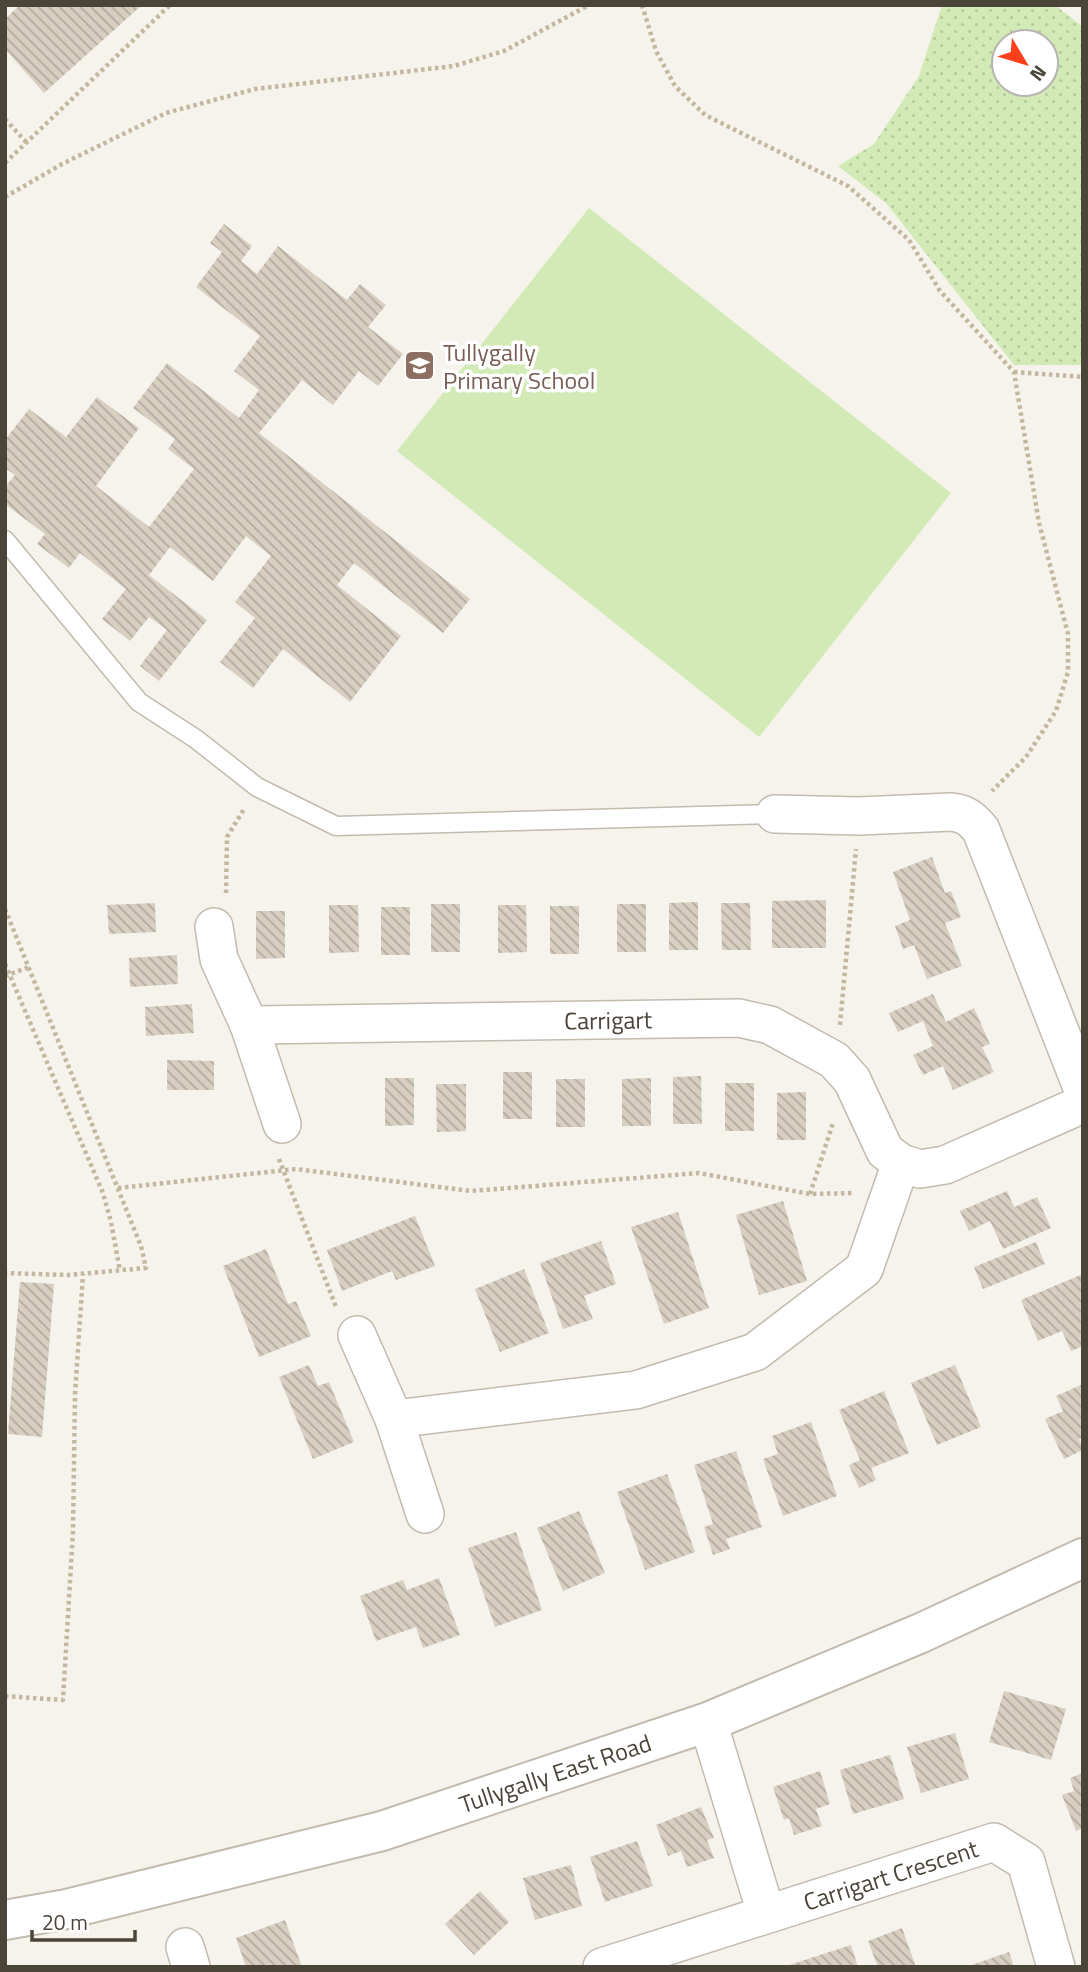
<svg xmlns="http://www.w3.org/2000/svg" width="1088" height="1972" font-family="'Titillium Web',sans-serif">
  <defs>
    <pattern id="park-dots" width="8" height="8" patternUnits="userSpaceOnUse" patternTransform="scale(1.75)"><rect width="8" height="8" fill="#d2eab5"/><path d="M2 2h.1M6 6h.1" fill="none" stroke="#b6ca9c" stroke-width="1.8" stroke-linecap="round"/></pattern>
    <pattern id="building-back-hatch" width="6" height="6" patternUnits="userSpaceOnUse" patternTransform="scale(1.75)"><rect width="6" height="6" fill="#d8cfc1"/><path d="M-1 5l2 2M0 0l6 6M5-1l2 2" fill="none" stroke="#b1aa9e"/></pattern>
  </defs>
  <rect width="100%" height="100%" fill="#f6f3ec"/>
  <!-- park -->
  <path fill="url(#park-dots)" fill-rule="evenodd" d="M942,5H1055L1083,27V365H1014L886,203L838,166L874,144L919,76ZM1004,42H1046V84H1004Z"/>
  <!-- garden -->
  <path fill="#d2eab5" d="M589,208L951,493L759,737L397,451Z"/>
  <!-- building -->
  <path fill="url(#building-back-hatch)" d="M20,5H142L44,93L5,49V19Z
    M224,224L252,246L241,261L257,274L278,246L347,300L360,284L386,305L368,327L403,354L378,386L359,371L333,405L302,380L259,433L470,599L443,633L354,563L337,585L401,636L350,702L283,649L253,688L220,662L255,618L235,602L271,556L246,536L213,581L170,547L149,575L207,620L159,681L140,666L167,630L149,617L130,641L102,619L126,589L80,553L69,568L37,544L45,534L5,504V487L15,475L5,468V440L29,409L66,437L97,397L139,428L96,486L149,527L194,469L168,449L175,439L133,408L167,363L239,418L259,390L234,371L260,336L196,287L222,252L210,243Z
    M932,857L945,893L951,891L961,917L945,923L962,966L927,979L914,945L903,949L895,926L910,920L893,872Z
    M826,900V948H772V901Z
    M698,902V950H669V903Z
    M155,903L156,932L109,934L107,905Z
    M721,903H750L751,950H722Z
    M431,904H460V952H431Z
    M617,904H646V952H617Z
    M329,905H358L359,952L329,953Z
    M498,905H526L527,952L498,953Z
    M550,906H579V954H550Z
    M381,907H410V955H381Z
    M256,911H285V958L256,959Z
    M177,955L178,984L130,987L129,958Z
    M933,994L946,1022L974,1008L990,1044L982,1047L994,1072L953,1090L943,1066L923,1075L913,1055L933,1046L923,1021L898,1032L889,1013Z
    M192,1004L194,1033L146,1036L145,1007Z
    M167,1060L214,1061V1090H167Z
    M503,1072H532V1119H503Z
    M701,1076L702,1124H673V1077Z
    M385,1078H414V1125L385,1126Z
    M651,1078V1126H622V1079Z
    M556,1079H585V1127H556Z
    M725,1083H754V1131H725Z
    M436,1084H466V1131L437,1132Z
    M806,1092V1140H777V1093Z
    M1007,1191L1014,1207L1037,1197L1051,1228L1003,1249L990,1221L969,1231L960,1211Z
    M783,1201L807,1281L759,1295L736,1215Z
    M678,1212L709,1308L664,1324L631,1227Z
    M415,1216L435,1266L396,1280L392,1271L342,1291L327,1250Z
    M601,1241L616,1284L584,1296L593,1319L563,1329L540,1263Z
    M1036,1242L1045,1264L983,1289L974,1267Z
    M266,1249L288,1304L296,1301L311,1336L259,1357L223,1266Z
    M524,1269L549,1333L500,1352L475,1289Z
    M1083,1274V1346L1071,1351L1062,1331L1038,1341L1021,1300Z
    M20,1282L54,1284L42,1437L8,1434Z
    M309,1365L318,1386L329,1382L354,1442L313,1459L279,1377Z
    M955,1365L981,1427L937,1445L911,1383Z
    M1083,1384V1437L1079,1439L1083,1450L1064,1459L1045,1419L1063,1411L1056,1396Z
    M884,1391L909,1453L871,1468L876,1480L859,1488L849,1465L860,1460L839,1410Z
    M811,1422L837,1496L783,1516L763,1459L778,1454L772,1436Z
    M736,1451L762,1527L726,1539L730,1549L713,1555L704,1527L713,1524L694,1465Z
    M667,1474L695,1552L645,1570L617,1492Z
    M579,1511L605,1573L563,1591L537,1528Z
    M516,1532L542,1610L495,1627L468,1548Z
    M439,1578L460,1635L423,1648L416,1627L376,1641L360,1596L403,1580L407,1590Z
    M1004,1691L1066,1709L1051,1760L989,1742Z
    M955,1733L969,1779L921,1793L907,1747Z
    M890,1755L904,1799L853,1814L840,1770Z
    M820,1771L830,1804L816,1809L822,1826L794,1835L789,1818L784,1820L773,1787Z
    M1083,1773V1828L1076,1831L1062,1795L1074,1791L1070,1778Z
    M701,1807L714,1838L707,1840L714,1858L687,1867L681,1851L668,1856L656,1825Z
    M637,1841L653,1886L605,1902L590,1857Z
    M571,1865L582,1906L535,1920L523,1878Z
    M480,1891L509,1922L474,1955L445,1924Z
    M285,1920L302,1967H253L252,1965L246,1967L236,1938Z
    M902,1928L916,1967H878L868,1941Z
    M851,1945L858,1967H786V1966Z
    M1009,1952L1014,1967H969V1966Z"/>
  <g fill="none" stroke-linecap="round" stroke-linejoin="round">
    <defs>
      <path id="service" d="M5,540L139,702L196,739L257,787L336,826L775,814"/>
      <g id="minor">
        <path d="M775,814L859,816L951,812C965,813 972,819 981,830L1083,1090"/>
        <path id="s1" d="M214,927L219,959L249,1025L739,1018L770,1025L834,1060L852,1080L885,1151L901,1163L920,1169L945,1165L1083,1104"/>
        <path d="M249,1025L282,1124"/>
        <path d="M357,1335L394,1419L636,1390L755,1352L864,1269L901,1163"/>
        <path d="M394,1419L425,1514"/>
        <path d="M708,1722L766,1913"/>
        <path d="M185,1947L191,1967"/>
        <path id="s2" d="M602,1967L994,1842L1026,1862L1056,1967"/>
      </g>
      <g id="tertiary">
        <path id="s3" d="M5,1920L67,1909L382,1831L708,1722L921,1633L1083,1558"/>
      </g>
    </defs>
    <!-- service casing -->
    <use href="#service" stroke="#c2bbae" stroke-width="21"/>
    <!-- minor casing -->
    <use href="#minor" stroke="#c2bbae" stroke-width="40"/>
    <!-- tertiary casing -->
    <use href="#tertiary" stroke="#c2bbae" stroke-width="42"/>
    <!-- path -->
    <path stroke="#c4b79f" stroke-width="4.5" stroke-dasharray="3.5 3.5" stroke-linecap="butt" d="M642,5L656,51L675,86L705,115L848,186L909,240L940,291L1014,372L1039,523L1068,634V672L1056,711L1026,757L992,791
      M5,119L27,143
      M5,163L170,5
      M5,197L62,164L166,113L255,89L454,66L504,51L589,5
      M1014,372L1083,377
      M226,893L227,837L244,809
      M5,909L141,1246L146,1268L68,1275L5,1273
      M5,964L103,1193L111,1222L120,1271
      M5,976L29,967
      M840,1025L856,849
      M279,1159L336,1307
      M118,1188L296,1169L471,1191L699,1173L810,1194L854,1193
      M810,1194L833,1123
      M5,1696L63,1700L73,1531L75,1394L83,1274"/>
    <!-- service -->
    <use href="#service" stroke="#fff" stroke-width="18"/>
    <!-- minor -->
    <use href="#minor" stroke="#fff" stroke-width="37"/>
    <!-- tertiary -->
    <use href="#tertiary" stroke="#fff" stroke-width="38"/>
  </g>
  <!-- icons -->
  <defs>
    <symbol id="school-square" viewBox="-11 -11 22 22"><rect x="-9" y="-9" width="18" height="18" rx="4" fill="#8d6e63" stroke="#fff"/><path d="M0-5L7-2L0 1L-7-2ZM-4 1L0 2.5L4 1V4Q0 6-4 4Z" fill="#fff"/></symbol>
  </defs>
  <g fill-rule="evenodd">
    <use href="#school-square" x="402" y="348" width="35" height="35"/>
  </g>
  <g text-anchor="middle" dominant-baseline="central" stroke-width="7" stroke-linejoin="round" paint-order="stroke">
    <!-- education labels -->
    <g font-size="24" fill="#785e54" stroke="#fff" text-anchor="start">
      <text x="443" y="352">Tullygally<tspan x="443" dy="28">Primary School</tspan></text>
    </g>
    <!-- street labels -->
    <g font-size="24" fill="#4b4439" stroke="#fff">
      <text stroke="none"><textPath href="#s1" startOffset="464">Carrigart</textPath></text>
      <text stroke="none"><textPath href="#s3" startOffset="570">Tullygally East Road</textPath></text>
      <text stroke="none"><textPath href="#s2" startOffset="303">Carrigart Crescent</textPath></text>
    </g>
  </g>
  <!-- border -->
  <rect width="1088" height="1972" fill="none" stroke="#4b4439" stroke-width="14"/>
  <!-- north arrow -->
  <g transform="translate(1025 63) rotate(128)"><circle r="33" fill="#ffffff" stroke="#b7b4b0" stroke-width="2"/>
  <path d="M0-5L12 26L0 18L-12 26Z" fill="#fc3f1d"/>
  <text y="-10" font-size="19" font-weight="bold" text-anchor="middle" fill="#4b4439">N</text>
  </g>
  <!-- scale -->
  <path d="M32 1930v10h103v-10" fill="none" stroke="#4b4439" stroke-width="3.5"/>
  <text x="42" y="1930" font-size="21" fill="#4b4439" stroke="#ffffff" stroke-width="5" paint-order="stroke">20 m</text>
</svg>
